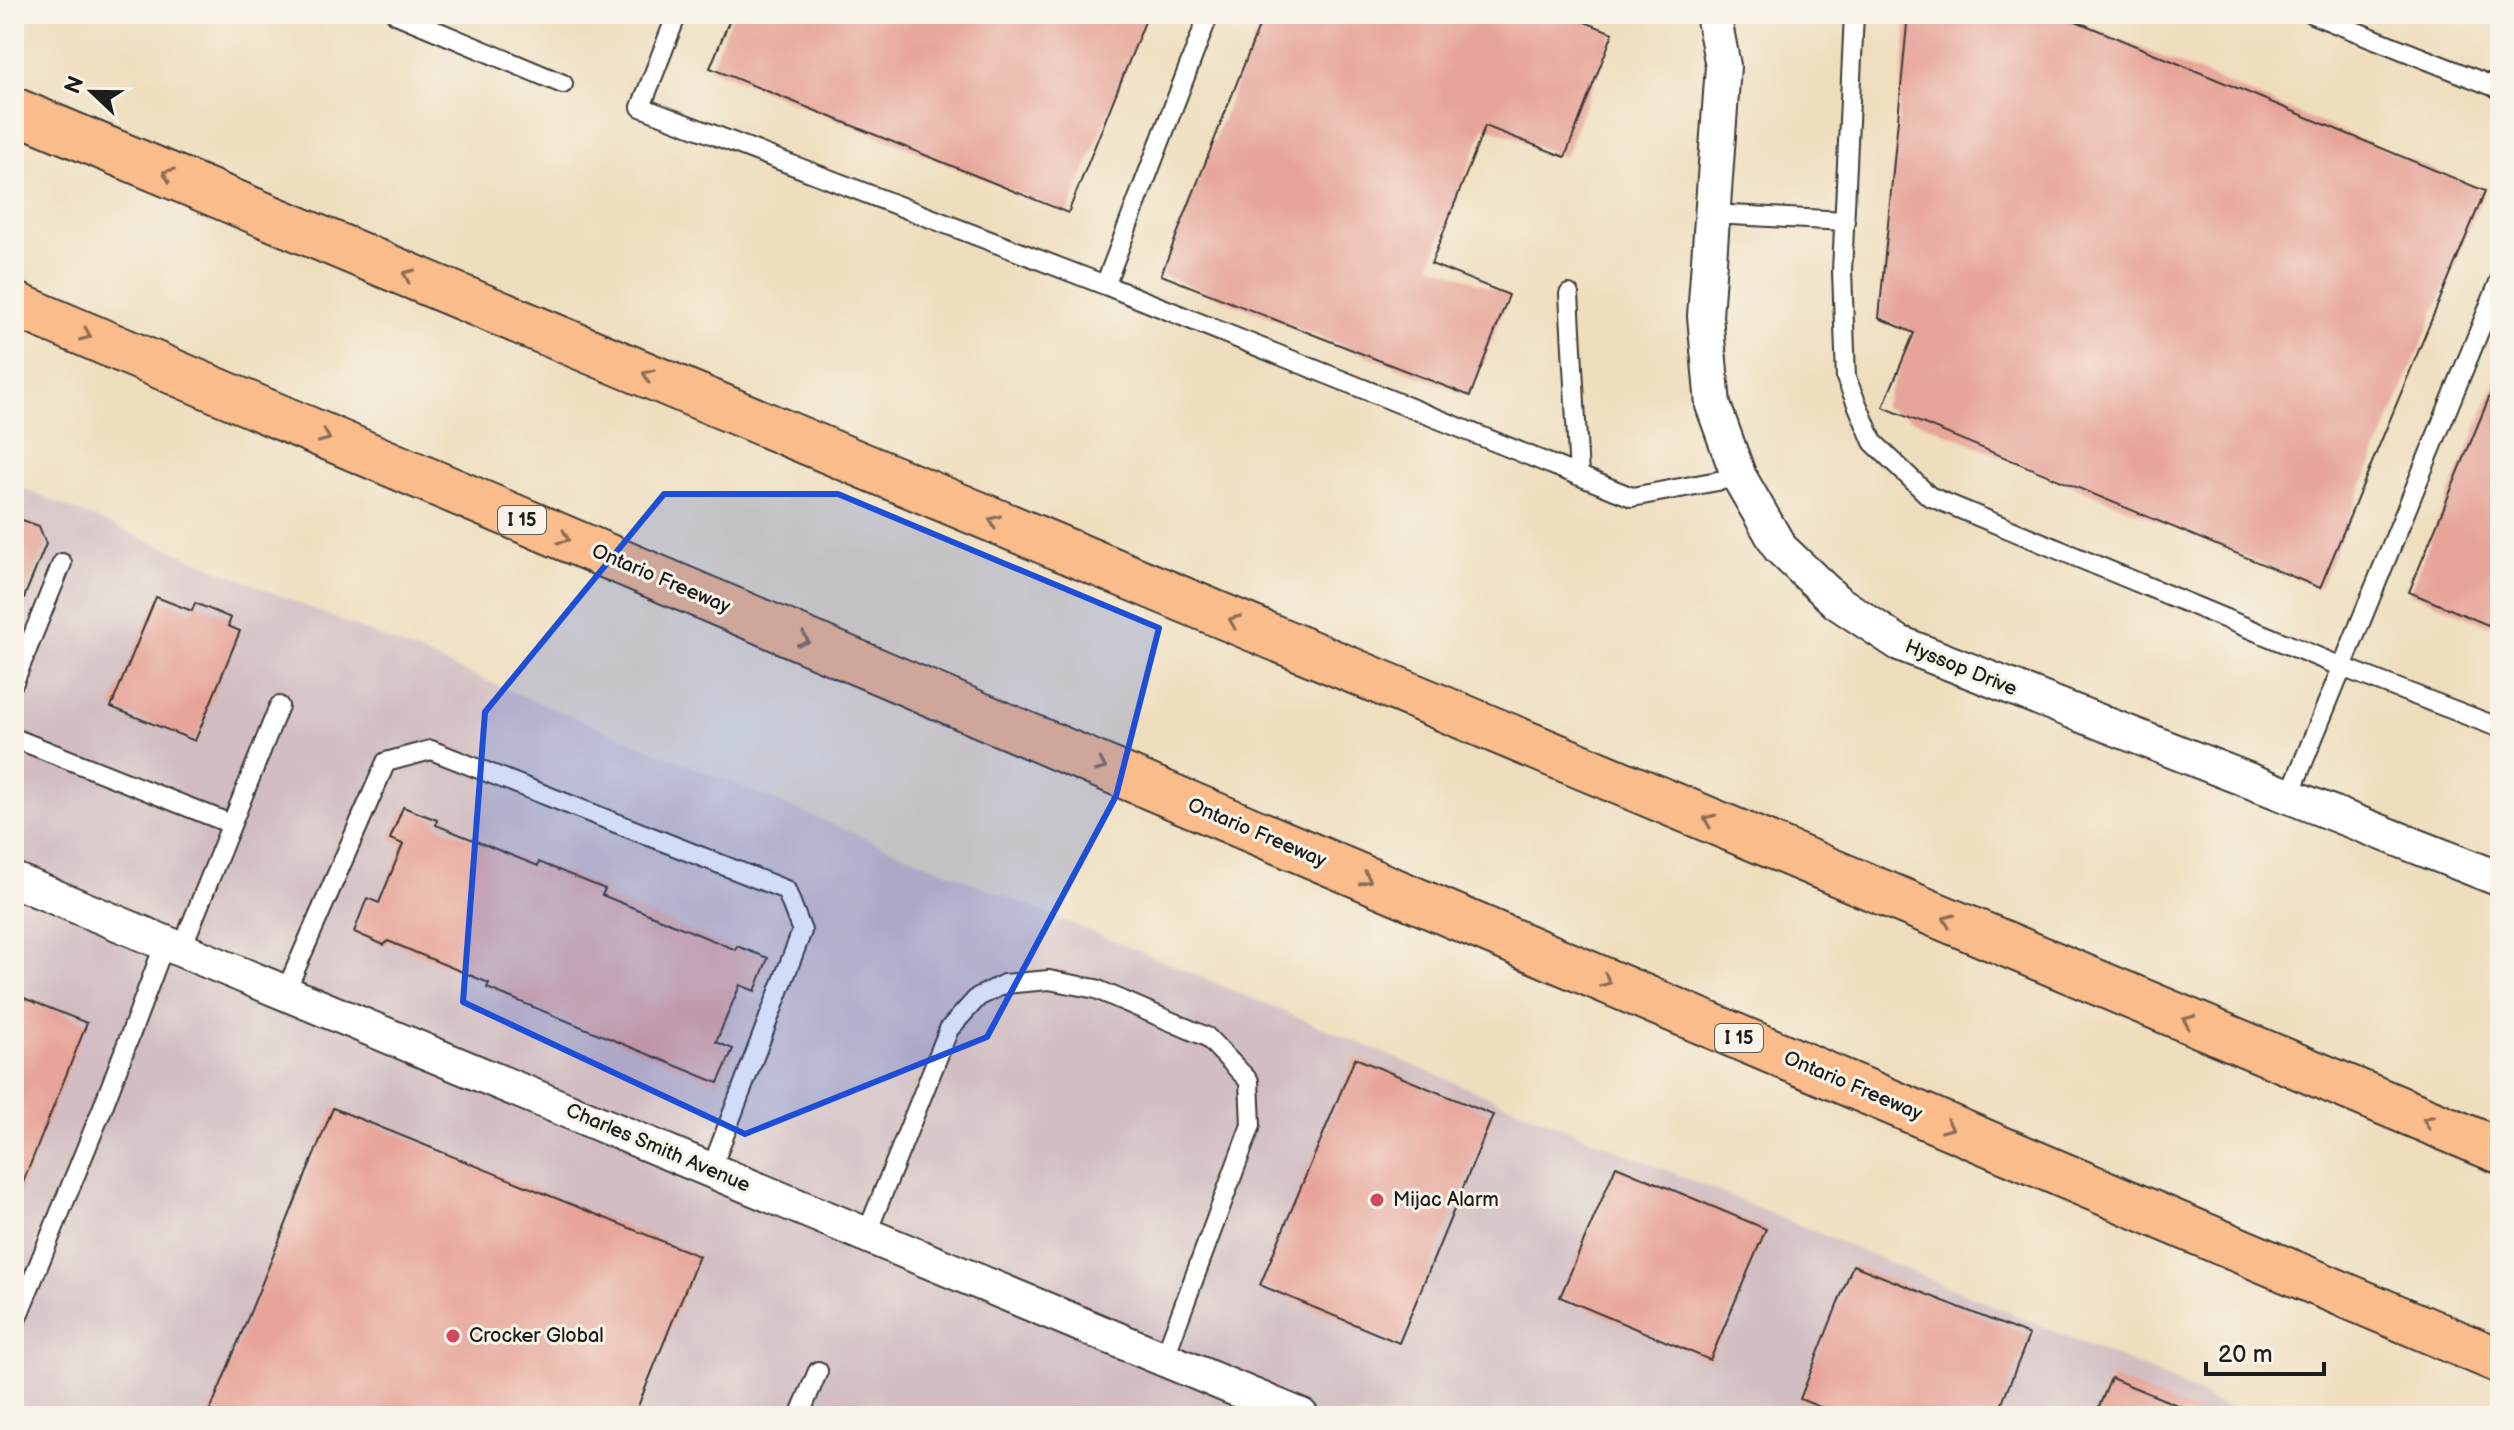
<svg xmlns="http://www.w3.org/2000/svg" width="2514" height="1430" font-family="'Balsamiq Sans',sans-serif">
  <rect width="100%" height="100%" fill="#f7f3e8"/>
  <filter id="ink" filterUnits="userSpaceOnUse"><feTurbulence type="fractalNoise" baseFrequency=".0125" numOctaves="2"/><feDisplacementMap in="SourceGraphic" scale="16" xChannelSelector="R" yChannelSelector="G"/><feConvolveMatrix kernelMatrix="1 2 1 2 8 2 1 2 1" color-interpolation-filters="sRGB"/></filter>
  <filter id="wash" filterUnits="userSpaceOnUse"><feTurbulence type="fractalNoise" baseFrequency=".006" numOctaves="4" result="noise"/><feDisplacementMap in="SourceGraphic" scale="32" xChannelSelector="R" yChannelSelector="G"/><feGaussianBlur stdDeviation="1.8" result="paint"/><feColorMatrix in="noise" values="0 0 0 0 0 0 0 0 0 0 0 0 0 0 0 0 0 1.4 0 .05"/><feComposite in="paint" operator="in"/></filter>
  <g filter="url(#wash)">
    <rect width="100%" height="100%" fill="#efdebd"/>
    <!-- industrial -->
    <path fill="#d2bec2" d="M14,485L2158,1374L2244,1416H14Z"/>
    <g id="blocks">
      <!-- building -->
      <path fill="#e7a499" d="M582,14H611L607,24Z
        M732,14H1148L1068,213L710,68Z
        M1264,14H1564L1613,33L1565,157L1485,126L1431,264L1509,295L1470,396L1161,275Z
        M1908,14H2059L2485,191L2320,588L1883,407L1914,333L1879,318Z
        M2500,371V630L2409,592Z
        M14,517L39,526L46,544L14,622Z
        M156,597L192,611L195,603L231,618L228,626L240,631L195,741L111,707Z
        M403,807L437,820L436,825L538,866L539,862L605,889L602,895L736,950L737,946L768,958L755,991L740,985L716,1042L733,1049L718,1083L487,988L489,983L388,941L384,945L354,932L367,898L379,903L403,844L390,839Z
        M14,994L87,1023L14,1205Z
        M1355,1058L1493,1115L1399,1343L1260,1285Z
        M333,1108L699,1256L634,1416H208Z
        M1616,1166L1766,1229L1710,1360L1560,1297Z
        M1853,1265L2029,1335L1997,1416H1842L1800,1399Z
        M2111,1378L2204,1416H2095Z"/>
    </g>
  </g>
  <g filter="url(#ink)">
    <use href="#blocks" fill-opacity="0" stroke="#3c3934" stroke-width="2"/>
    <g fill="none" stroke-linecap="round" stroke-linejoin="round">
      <defs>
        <path id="service" d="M396,14L563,84
          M677,14L641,107L1105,285
          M1209,14L1105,285L1632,497L1739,477
          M1854,14L1842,271L1846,378L1873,442L1929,496L2342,667L2500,728
          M2312,14L2500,89
          M1712,214L1845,221
          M1569,294L1579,476
          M14,682L62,563
          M14,738L231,824
          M2289,797L2500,280
          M181,950L279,706
          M285,993L386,762L431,750L786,890L802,931L711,1170
          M866,1235L949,1029L978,997L1004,984L1049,980L1096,989L1207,1037L1249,1081L1251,1125L1164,1359
          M14,1325L101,1112L165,943
          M799,1416L818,1371"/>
        <path id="minor" d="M1713,14L1723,66L1705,316L1713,405L1739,477L1780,548L1837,602L1899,643L2500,879
          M14,880L1301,1416"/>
        <path id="motorway" d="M14,110L2500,1151
          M14,304L2500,1361"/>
      </defs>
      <!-- service casing -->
      <use href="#service" stroke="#3c3934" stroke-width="22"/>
      <!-- minor casing -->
      <use href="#minor" stroke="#3c3934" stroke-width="38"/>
      <!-- motorway casing -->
      <use href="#motorway" stroke="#3c3934" stroke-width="48"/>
      <!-- service -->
      <use href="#service" stroke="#fff" stroke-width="18"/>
      <!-- minor -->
      <use href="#minor" stroke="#fff" stroke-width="34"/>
      <!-- motorway -->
      <use href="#motorway" stroke="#fabc8b" stroke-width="44"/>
    </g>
    <!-- one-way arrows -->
    <defs><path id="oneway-chevron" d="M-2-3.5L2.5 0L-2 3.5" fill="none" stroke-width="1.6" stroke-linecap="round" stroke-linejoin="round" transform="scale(2)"/></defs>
    <g stroke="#8b6c54">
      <use href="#oneway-chevron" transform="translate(168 174) rotate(-157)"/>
      <use href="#oneway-chevron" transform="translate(408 275) rotate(-157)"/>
      <use href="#oneway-chevron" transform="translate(86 335) rotate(23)"/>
      <use href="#oneway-chevron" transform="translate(648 375) rotate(-157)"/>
      <use href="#oneway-chevron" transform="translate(325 437) rotate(23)"/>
      <use href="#oneway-chevron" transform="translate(994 521) rotate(-157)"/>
      <use href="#oneway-chevron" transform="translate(564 538) rotate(23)"/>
      <use href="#oneway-chevron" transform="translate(1234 621) rotate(-157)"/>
      <use href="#oneway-chevron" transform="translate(804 640) rotate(23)"/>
      <use href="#oneway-chevron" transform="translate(1101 766) rotate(23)"/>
      <use href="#oneway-chevron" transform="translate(1709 820) rotate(-157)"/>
      <use href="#oneway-chevron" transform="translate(1366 879) rotate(23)"/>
      <use href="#oneway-chevron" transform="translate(1948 920) rotate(-157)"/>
      <use href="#oneway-chevron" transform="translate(1606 981) rotate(23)"/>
      <use href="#oneway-chevron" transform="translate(2188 1021) rotate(-157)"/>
      <use href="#oneway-chevron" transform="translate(2428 1121) rotate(-157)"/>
      <use href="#oneway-chevron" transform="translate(1948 1127) rotate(23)"/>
    </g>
  </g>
  <!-- marked area -->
  <path fill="#1d4ed8" fill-opacity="0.2" stroke="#1d4ed8" stroke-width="6" stroke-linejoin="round" d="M664,494H838L1159,628L1116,796L987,1037L745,1134L463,1002L485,712Z"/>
  <!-- markers -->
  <g fill="#d1495b" stroke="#f7f3e8" stroke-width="3">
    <circle cx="1377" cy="1200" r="8"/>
    <circle cx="453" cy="1336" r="8"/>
  </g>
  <g text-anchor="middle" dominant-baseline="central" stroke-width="6" stroke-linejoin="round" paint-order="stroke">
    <!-- shield labels -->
    <g fill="#f7f3e8" stroke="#5e5c59" stroke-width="2">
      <rect x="498" y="506" width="48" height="28" rx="6"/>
      <rect x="1715" y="1024" width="48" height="28" rx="6"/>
    </g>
    <g font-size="18" font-weight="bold" fill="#1c1c1c">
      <text x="522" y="520">I 15</text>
      <text x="1739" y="1038">I 15</text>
    </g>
    <!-- street labels -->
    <g font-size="20" fill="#1c1c1c" stroke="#f7f3e8">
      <text transform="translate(661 579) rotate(23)">Ontario Freeway</text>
      <text transform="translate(1961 668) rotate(22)">Hyssop Drive</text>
      <text transform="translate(1257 833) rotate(23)">Ontario Freeway</text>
      <text transform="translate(1853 1086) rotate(23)">Ontario Freeway</text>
      <text transform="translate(658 1148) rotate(23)">Charles Smith Avenue</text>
    </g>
    <!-- poi labels -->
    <g font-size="20" fill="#1c1c1c" stroke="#f7f3e8" text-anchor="start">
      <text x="1393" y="1200">Mijac Alarm</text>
      <text x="469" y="1336">Crocker Global</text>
    </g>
  </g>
  <!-- margin -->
  <rect width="2514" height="1430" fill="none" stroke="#f7f3e8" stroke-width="48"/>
  <!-- north arrow -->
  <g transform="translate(92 92) rotate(292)" stroke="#f7f3e8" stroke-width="6" paint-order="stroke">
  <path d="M0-6L14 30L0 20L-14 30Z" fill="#1c1c1c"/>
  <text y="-12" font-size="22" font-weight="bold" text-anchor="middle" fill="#1c1c1c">N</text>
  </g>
  <!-- scale -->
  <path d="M2206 1362v12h118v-12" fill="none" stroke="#1c1c1c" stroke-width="4"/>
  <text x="2218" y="1362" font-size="24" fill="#1c1c1c" stroke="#f7f3e8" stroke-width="6" paint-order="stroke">20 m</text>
</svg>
